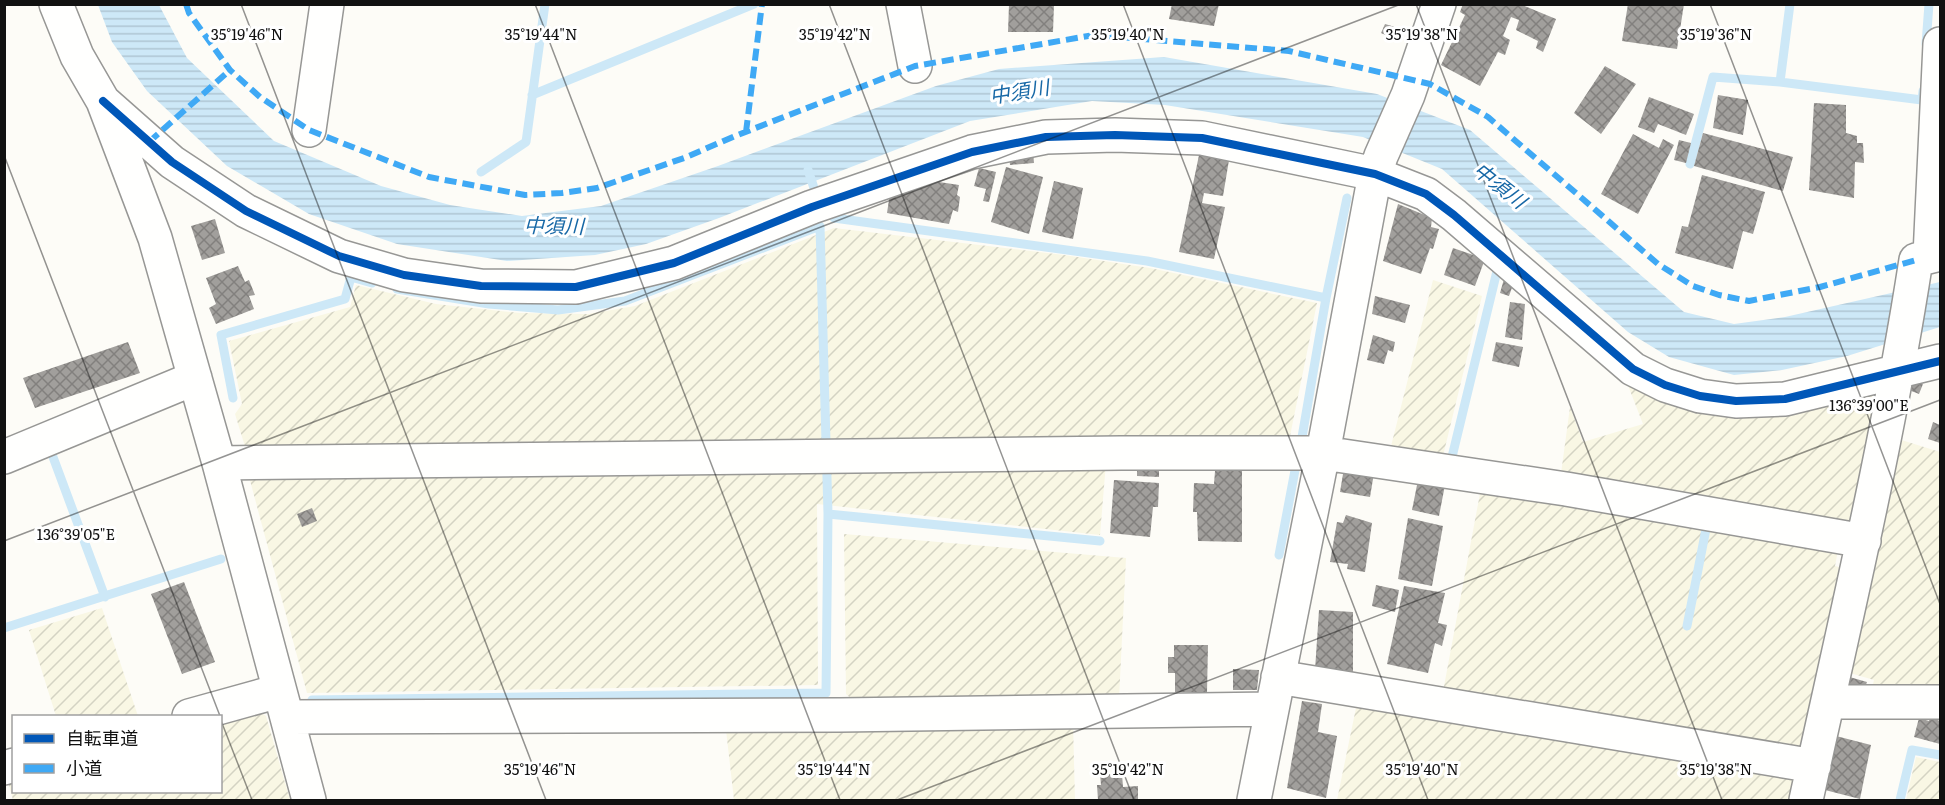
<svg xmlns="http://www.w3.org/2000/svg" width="1945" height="805" font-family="Literata,'Noto Sans JP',serif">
  <defs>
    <pattern id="farmland-furrows" width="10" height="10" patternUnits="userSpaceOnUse" patternTransform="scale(1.5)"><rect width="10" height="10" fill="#f9f7e4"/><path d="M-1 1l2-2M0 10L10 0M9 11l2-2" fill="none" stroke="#d4d3c3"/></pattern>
    <pattern id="water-rules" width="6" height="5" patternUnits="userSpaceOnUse" patternTransform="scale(1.5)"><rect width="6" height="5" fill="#cde8f7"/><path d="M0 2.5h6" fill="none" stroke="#afc6d3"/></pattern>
    <pattern id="building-cross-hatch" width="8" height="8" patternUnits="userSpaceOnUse" patternTransform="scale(1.5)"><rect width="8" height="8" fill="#a19f9c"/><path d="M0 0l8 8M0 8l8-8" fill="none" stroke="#82807e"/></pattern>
  </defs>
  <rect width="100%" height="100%" fill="#fdfcf7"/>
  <!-- farmland -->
  <path fill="url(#farmland-furrows)" d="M834,228L1064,255L1150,268L1317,303L1288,446L247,453L235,414L242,404L229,341L350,307L356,285L436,304L520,313L588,314L635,306Z
    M1433,280L1482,296L1441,464L1389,454Z
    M1622,370L1652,390L1885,389L1854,532L1560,481L1570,407L1583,442L1643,424Z
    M1895,438L1940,452V693L1871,692L1874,680L1843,671Z
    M1106,463L1100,535L817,504L818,685L307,693L248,473Z
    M1481,488L1839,545L1835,566L1847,569L1804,750L1442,697Z
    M844,534L1126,558L1119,699L859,706L846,694Z
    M102,608L138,716H56L29,630Z
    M1356,708L1650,753L1791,772L1798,782L1794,800H1337Z
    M255,709L266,716L290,800H13L8,781L13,779L14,792H220L221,719Z
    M1073,723L1075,800H734L726,730Z
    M1916,757L1940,762V800H1906Z"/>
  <!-- water -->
  <path fill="url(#water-rules)" d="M98,5H159L187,58L274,141L381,186L450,205L522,216L601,206L718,166L936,86L999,69L1164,57L1377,94L1470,130L1684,312L1734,324L1785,317L1940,282V327L1847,356L1782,370L1734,375L1669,357L1628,332L1442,169L1363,137L1165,105L1092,101L970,121L719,218L646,244L595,255L507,261L397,244L309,214L227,166L147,91L112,42Z"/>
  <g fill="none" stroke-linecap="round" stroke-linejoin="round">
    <!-- stream -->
    <path stroke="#cde8f7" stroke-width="9" d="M1926,44L1929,4
      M1780,82L1790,4
      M532,95L754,4
      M1690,164L1713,77L1780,82L1922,100L1923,91
      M808,170L816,194
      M481,172L526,142L545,4
      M834,218L1147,261L1326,298L1347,198
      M397,289L489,304L558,310L625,301L820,226L828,514
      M233,398L221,335L345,299L351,277L372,283
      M1301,443L1326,298
      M53,457L105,597
      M1445,460L1451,461L1497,271
      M1279,555L1296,465
      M1687,626L1706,529
      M4,628L221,559
      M312,700L826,693L828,514L1100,541
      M1900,800L1912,750L1940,755"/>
  </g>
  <!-- building -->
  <path fill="url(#building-cross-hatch)" d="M1009,4H1054L1053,32H1008Z
    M1172,4H1219L1214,26L1169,19Z
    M1463,4H1520L1556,19L1543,52L1536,48L1538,41L1516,30L1519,20L1511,17L1503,36L1510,40L1505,55L1498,52L1480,86L1441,65L1465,15L1460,12Z
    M1628,4H1684L1677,49L1622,41Z
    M1385,24L1395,27L1390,37L1381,33Z
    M1605,66L1636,84L1601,134L1574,113Z
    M1718,95L1748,100L1743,135L1713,128Z
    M1649,97L1694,114L1686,135L1658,124L1654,133L1638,127Z
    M1814,103L1846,105V133L1857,136V143H1863L1864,163L1855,162L1854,198L1809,190Z
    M1703,133L1793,157L1783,191L1694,166Z
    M1633,134L1659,148L1663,139L1674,145L1638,214L1601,194Z
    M1679,140L1691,143L1686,163L1674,160Z
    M1033,152L1034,163L1010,165L1009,155Z
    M1199,155L1229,160L1223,196L1204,193L1202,203L1225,207L1214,259L1179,252Z
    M1006,167L1043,177L1029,234L991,222Z
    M979,168L996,172L989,202L983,201L986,189L974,186Z
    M1702,175L1765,192L1753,234L1743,231L1733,269L1675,253L1682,226L1688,227Z
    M926,180L959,185L957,195L960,197L958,212L953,210L949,224L887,213L890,193Z
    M1054,181L1083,188L1073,239L1042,232Z
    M1398,204L1432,218L1431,227L1439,229L1433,249L1430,248L1421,274L1383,261Z
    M215,219L225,253L202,260L191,226Z
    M1453,248L1485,259L1475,286L1444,275Z
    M238,266L245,282L249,280L255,295L249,296L254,309L216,324L209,308L216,304L206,278Z
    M1504,279L1514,282L1509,296L1500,293Z
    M1375,296L1410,305L1405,323L1372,314Z
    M1510,302L1525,304L1522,340L1505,337Z
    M1373,335L1395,342L1393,352L1388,350L1384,364L1367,360Z
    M128,342L140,373L35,408L23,378Z
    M1496,342L1523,347L1519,367L1492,361Z
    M1911,380L1923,384L1919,394L1909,390Z
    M1933,422L1940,425V443L1928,439Z
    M1137,468H1159V477L1137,476Z
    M1344,468L1374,473L1370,497L1340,492Z
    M1215,471H1242V542L1198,541L1197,512H1193L1194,483L1214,484Z
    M1114,480L1159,483L1158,507H1153L1150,537L1110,533Z
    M1418,480L1445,485L1439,516L1412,510Z
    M312,508L317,521L302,527L297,514Z
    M1346,515L1372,523L1365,572L1347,569L1348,564L1330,562L1337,522L1343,523Z
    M1408,518L1443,526L1432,586L1398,579Z
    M184,582L215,662L182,674L151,594Z
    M1376,585L1399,590L1395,612L1372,606Z
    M1404,586L1445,593L1438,623L1447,625L1442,646L1435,643L1428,673L1387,664Z
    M1319,610L1353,612V674L1315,670Z
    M1174,645H1208L1207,692H1175V673H1168V657H1174Z
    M1233,669L1259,670L1257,690H1233Z
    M1846,676L1867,682L1863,693L1845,687Z
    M1302,701L1322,704L1318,732L1337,736L1326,798L1287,788Z
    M1930,717L1940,721V744L1914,737L1919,718L1929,721Z
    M1836,736L1871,745L1860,799L1825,790Z
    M1100,774H1122L1123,787L1138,786V800H1098L1097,785H1101Z"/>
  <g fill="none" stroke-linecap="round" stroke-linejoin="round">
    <defs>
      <path id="minor" d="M56,4L77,56L103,101L155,238L219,463L309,800
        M903,4L915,66
        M103,101L172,162L246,211L339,256L404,275L481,286L576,287L674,263L812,207L972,152L1046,137L1115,135L1202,138L1375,174L1426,194L1454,215L1633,369L1665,385L1700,396L1736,401L1785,399L1940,361
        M309,130L327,4
        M1930,256L1940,44
        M4,457L195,378
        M219,463L1121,453H1323L1566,489L1864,541
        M1278,677L1814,766
        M1828,702H1940
        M189,716L279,691
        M287,717L840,715L1272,709
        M4,768L14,765
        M1254,800L1323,453L1375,174L1381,156L1408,95L1439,4
        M1806,800C1845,621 1888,442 1916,260L1940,254"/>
    </defs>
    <!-- minor casing -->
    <use href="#minor" stroke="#979795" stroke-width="36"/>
    <!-- minor -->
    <use href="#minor" stroke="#fffffe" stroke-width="33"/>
    <!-- quiet -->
    <path stroke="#3fa9f5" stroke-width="6" stroke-dasharray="12 6" stroke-linecap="butt" d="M186,4L189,13L230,70L260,97L309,130L429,177L525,195L562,193L597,188L684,158L735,136L915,66L1094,35L1289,51L1430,84L1488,117L1658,264L1693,286L1719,295L1749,301L1820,287L1916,260
      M746,132L762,4
      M149,142L230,70"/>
    <defs>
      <path id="cycleway" d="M103,101L172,162L246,211L339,256L404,275L481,286L576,287L674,263L812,207L972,152L1046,137L1115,135L1202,138L1375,174L1426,194L1454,215L1633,369L1665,385L1700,396L1736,401L1785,399L1940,361"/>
    </defs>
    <!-- cycleway casing -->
    <use href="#cycleway" stroke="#fff" stroke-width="11"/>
    <!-- cycleway -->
    <use href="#cycleway" stroke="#0057b8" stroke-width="8"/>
  </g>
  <!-- ticks -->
  <path fill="none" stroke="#111" stroke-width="1.5" stroke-opacity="0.45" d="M241,4L546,800M535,4L840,800M829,4L1134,800M1123,4L1428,800M1416,4L1722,800M1710,4L1940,604M4,155L220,716M4,541L1401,4M220,718L252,800M897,800L1940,400"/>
  <g text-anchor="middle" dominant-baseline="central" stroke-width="6" stroke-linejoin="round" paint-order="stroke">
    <!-- water labels -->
    <g font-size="20" font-style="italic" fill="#1768a6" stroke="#fff">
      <text transform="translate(1019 90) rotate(-9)">中須川</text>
      <text transform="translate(1501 184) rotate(38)">中須川</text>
      <text transform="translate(554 224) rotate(1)">中須川</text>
    </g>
  </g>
  <g font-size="15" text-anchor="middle" fill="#111" stroke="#fff" stroke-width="6" stroke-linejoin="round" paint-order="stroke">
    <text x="247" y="40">35°19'46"N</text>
    <text x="541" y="40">35°19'44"N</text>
    <text x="835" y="40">35°19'42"N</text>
    <text x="1128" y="40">35°19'40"N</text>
    <text x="1716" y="40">35°19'36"N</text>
    <text x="1422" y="40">35°19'38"N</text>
    <text x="1869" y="411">136°39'00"E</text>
    <text x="76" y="540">136°39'05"E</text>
    <text x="540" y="775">35°19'46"N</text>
    <text x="834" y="775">35°19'44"N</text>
    <text x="1128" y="775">35°19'42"N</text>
    <text x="1422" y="775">35°19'40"N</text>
    <text x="1716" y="775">35°19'38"N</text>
  </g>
  <!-- border -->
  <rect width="1945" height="805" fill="none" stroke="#111111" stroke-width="12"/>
  <!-- legend -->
  <rect x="12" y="715" width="210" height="78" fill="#ffffff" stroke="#a0a0a0" stroke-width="1.5"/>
  <rect x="24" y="734" width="30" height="9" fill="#0057b8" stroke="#a0a0a0" stroke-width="1.5"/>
  <text x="66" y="745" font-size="18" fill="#111111">自転車道</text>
  <rect x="24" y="764" width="30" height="9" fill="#3fa9f5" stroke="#a0a0a0" stroke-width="1.5"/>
  <text x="66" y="775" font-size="18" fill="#111111">小道</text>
</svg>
